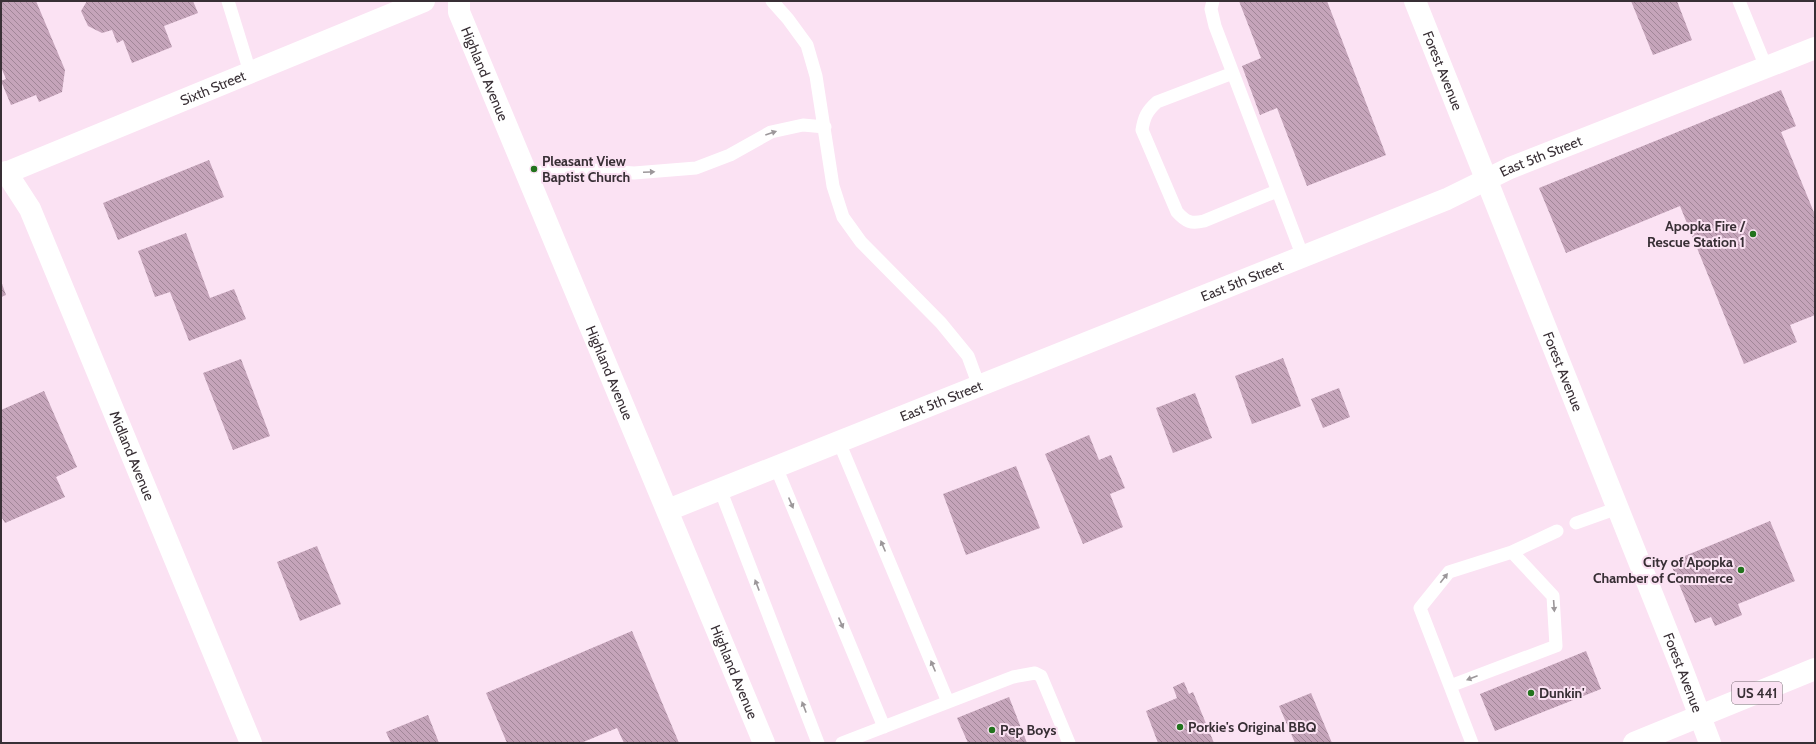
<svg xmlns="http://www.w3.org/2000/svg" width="1816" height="744" font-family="Cabin,sans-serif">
  <defs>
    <pattern id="building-back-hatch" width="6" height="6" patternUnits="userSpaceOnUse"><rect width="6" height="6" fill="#c5a4ba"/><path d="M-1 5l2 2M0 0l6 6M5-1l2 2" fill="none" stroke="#a18698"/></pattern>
  </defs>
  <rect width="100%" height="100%" fill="#fbe2f3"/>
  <!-- building -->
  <path fill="url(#building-back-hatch)" d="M1,1H36L65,70L62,92L39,102L36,95L11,105L1,81L6,79L1,67Z
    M87,1H193L198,13L164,26L172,47L132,63L123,40L117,43L112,30L102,33L88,26L81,11Z
    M1239,1H1327L1386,155L1307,186L1277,108L1260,115L1242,66L1261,58Z
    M1631,1H1677L1692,40L1653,55Z
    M1781,90L1796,126L1781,132L1815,215V315L1790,325L1797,342L1744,364L1680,206L1566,253L1539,188Z
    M209,160L224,197L118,240L103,203Z
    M186,233L210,298L234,289L246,319L189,341L170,292L155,297L138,251Z
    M1,281L6,295L1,297Z
    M1283,358L1301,406L1252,424L1235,376Z
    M241,359L270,436L233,450L203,373Z
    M1339,388L1350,417L1323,428L1311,399Z
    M44,391L77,467L56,477L65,497L5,523L2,518H1V410Z
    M1195,393L1212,438L1173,453L1156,408Z
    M1089,435L1099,460L1111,455L1125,488L1110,494L1123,527L1083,544L1045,454Z
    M1016,466L1040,528L966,555L943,494Z
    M1770,521L1795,581L1738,604L1742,615L1715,626L1711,617L1695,623L1670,562Z
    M317,546L341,604L300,621L277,562Z
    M632,631L679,743H624L617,728L581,743H507L486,693Z
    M1586,651L1601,689L1495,731L1480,694Z
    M1184,682L1189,694L1193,692L1214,743H1158L1146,711L1177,698L1173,687Z
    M1311,693L1332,743H1295L1279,706Z
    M1009,697L1027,743H968L957,718Z
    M428,715L439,743H391L386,732Z"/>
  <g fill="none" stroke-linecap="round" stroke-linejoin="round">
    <!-- lane -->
    <path stroke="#fff" stroke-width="13" d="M228,1L250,72
      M772,1L788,19L807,45L816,76L833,186L843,217L861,242L941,323L968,356L979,386
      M1213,1L1211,9L1215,26L1303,257
      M1739,1L1766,67
      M1233,73L1157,102C1147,111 1144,117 1142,130L1177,212C1186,222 1191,224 1204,221L1277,191
      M527,175L563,168L634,173L696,168L730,155L771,132L803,125L825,127
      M839,442L948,702
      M776,467L884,727
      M720,489L818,743
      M1576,523L1618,508
      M1512,552L1557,531
      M1450,686L1556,646L1553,596L1512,552L1449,572L1420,608L1472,743
      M842,743L1013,677L1035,673L1041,676L1069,743"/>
    <!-- street -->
    <g stroke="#fff" stroke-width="22">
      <path id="s1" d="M459,1V12L764,743"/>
      <path id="s2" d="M1415,1L1682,669L1710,743"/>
      <path id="s3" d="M6,172L30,209L251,743"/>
      <path id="s4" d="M1,175L424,1"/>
      <path id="s5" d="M668,510L1447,199L1510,168L1815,48"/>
    </g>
    <!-- primary -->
    <path stroke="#fff" stroke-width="22" d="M1634,743L1815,669"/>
  </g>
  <!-- one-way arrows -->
  <defs><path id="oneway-solid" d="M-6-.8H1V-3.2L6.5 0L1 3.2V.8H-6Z"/></defs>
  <g fill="#9c979a">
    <use href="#oneway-solid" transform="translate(771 133) rotate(-19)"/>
    <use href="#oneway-solid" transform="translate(649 172) rotate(-3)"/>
    <use href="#oneway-solid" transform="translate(791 503) rotate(67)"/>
    <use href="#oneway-solid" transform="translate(883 546) rotate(-113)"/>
    <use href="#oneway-solid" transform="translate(1444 578) rotate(-52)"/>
    <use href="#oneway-solid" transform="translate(757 585) rotate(-111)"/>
    <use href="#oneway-solid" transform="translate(1554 606) rotate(86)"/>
    <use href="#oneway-solid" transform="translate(841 623) rotate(67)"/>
    <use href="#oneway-solid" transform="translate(933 666) rotate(-113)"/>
    <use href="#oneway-solid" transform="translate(1472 678) rotate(159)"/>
    <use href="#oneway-solid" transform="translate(804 707) rotate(-111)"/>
  </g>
  <!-- markers -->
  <g fill="#22731d" stroke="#fbe2f3" stroke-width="1.5">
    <circle cx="534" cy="169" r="4"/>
    <circle cx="1753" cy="234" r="4"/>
    <circle cx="1741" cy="570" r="4"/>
    <circle cx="1531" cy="693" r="4"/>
    <circle cx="1180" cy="727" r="4"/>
    <circle cx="992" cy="730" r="4"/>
  </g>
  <g text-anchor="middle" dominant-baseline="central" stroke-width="4" stroke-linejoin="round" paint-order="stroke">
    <!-- shield labels -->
    <rect fill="#fbe2f3" stroke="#72656e" stroke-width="1" x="1732" y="682" width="50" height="22" rx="3"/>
    <g font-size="13" font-weight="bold" fill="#382f35">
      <text x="1757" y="693">US 441</text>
    </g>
    <!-- street labels -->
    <g font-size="14" fill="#382f35" stroke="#fbe2f3">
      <text stroke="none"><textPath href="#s2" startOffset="75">Forest Avenue</textPath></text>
      <text stroke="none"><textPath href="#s1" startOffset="78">Highland Avenue</textPath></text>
      <text stroke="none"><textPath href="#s4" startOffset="229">Sixth Street</textPath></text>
      <text stroke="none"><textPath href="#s5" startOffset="942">East 5th Street</textPath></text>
      <text stroke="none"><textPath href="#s5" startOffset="618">East 5th Street</textPath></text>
      <text stroke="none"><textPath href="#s1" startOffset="402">Highland Avenue</textPath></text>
      <text stroke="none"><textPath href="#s2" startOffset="399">Forest Avenue</textPath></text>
      <text stroke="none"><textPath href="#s5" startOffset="294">East 5th Street</textPath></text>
      <text stroke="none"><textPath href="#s3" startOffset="311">Midland Avenue</textPath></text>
      <text stroke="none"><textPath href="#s1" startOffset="726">Highland Avenue</textPath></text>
      <text stroke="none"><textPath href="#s2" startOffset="723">Forest Avenue</textPath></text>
    </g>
    <!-- poi labels -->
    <g font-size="14" font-weight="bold" fill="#382f35" stroke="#fbe2f3" text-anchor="start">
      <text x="542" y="161">Pleasant View<tspan x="542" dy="16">Baptist Church</tspan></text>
      <text x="1745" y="226" text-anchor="end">Apopka Fire /<tspan x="1745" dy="16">Rescue Station 1</tspan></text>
      <text x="1733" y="562" text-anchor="end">City of Apopka<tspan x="1733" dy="16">Chamber of Commerce</tspan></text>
      <text x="1539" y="693">Dunkin'</text>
      <text x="1188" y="727">Porkie's Original BBQ</text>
      <text x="1000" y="730">Pep Boys</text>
    </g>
  </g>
  <!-- border -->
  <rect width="1816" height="744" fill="none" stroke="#382f35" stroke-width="4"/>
</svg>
